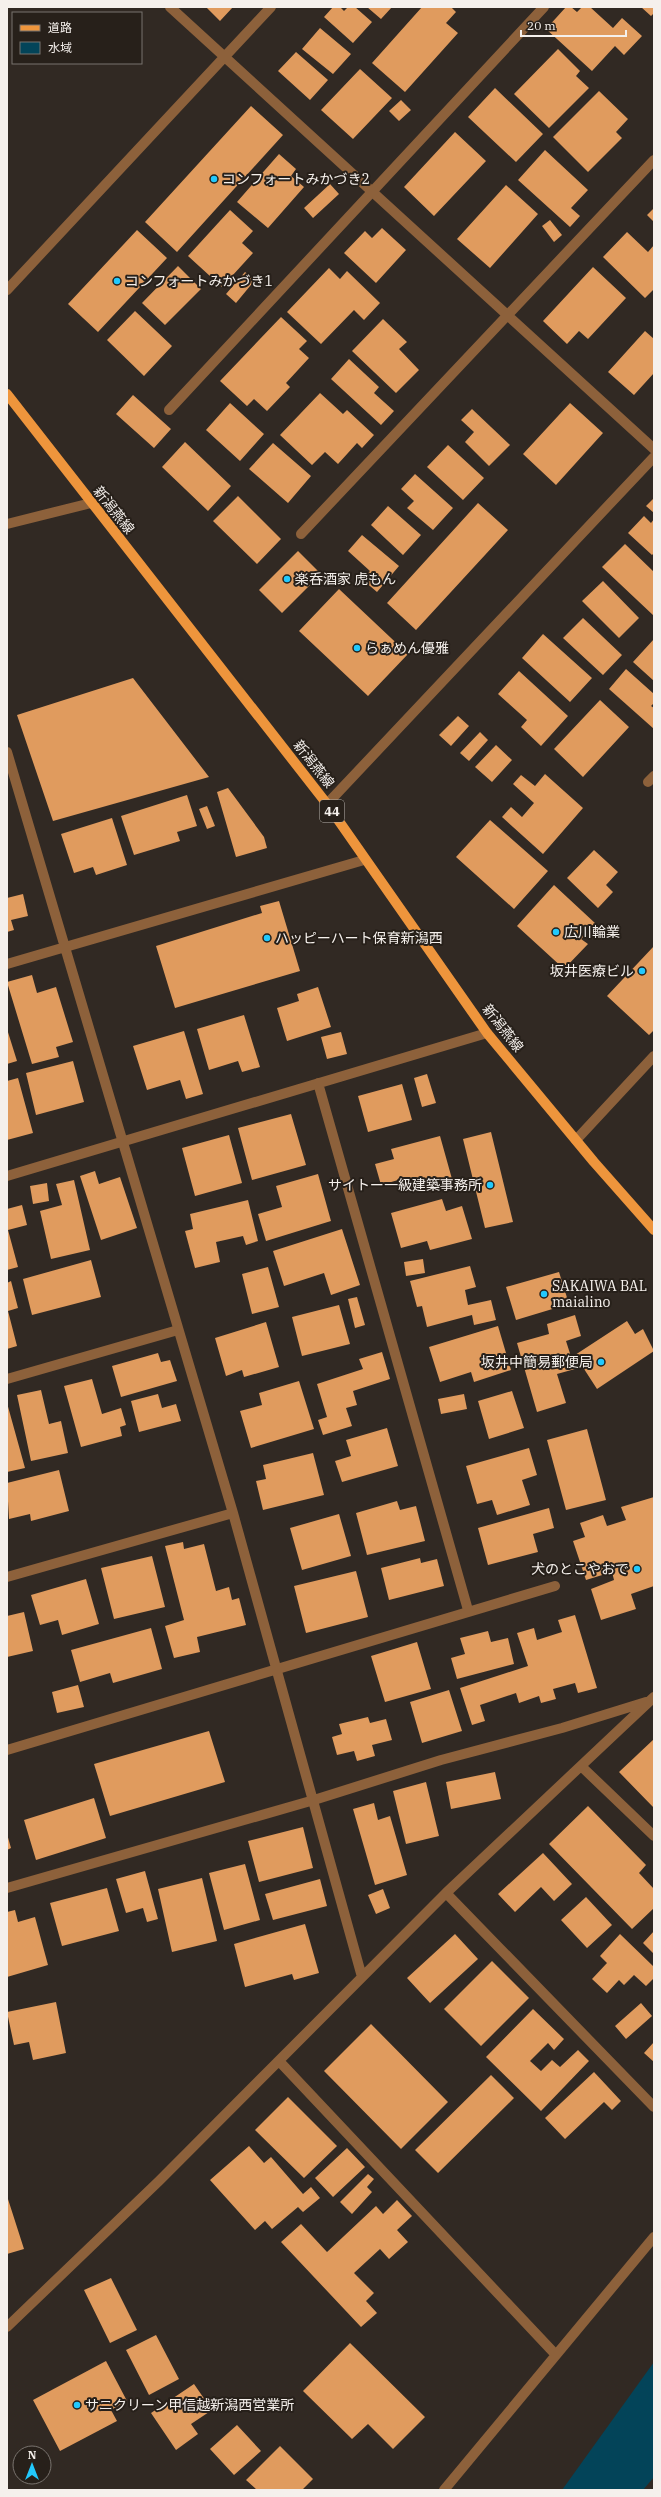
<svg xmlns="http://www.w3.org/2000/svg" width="661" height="2497" font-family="'IBM Plex Serif','Noto Sans JP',serif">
  <rect width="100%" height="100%" fill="#312923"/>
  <!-- water -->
  <path fill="#034459" d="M654,2362V2477L643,2490H562Z"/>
  <!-- building -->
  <path fill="#e09b5e" d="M206,7H233L220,21Z
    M333,7H340L344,11L348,7H355L372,22L353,43L324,17Z
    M367,7H392L381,19Z
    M422,7H451L456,12L446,23L458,33L405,92L372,63Z
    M566,7H571L577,12L582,7H590L613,28L622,18L642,36L624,55L615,46L592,71L546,29Z
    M641,7H654V13L651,16Z
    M320,28L351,54L333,74L302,49Z
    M558,49L580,71L576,76L589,88L549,128L514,94Z
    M296,52L328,80L310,100L278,71Z
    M360,69L392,98L353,139L321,110Z
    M495,88L543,134L516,162L468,117Z
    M599,91L628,119L616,132L622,138L588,172L553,137Z
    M401,100L411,110L399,121L389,111Z
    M251,106L283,135L177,252L145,222Z
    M455,132L486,161L434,216L404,187Z
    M545,150L588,190L571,208L580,216L570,227L518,180Z
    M279,154L296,169L291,176L304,187L268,228L237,202Z
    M330,184L339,194L313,218L304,208Z
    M506,185L538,214L490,268L457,239Z
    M654,208V222L647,215Z
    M230,210L253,231L242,243L253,253L222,287L188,256Z
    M550,220L562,235L554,242L542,226Z
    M382,228L406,250L376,283L344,253L365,231L372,238Z
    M137,230L167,258L98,332L68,304Z
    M627,232L648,252L654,245V289L645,298L603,257Z
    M178,266L201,289L165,325L142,303Z
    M593,267L626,298L588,339L579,331L567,344L543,321Z
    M329,268L340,279L347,271L380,303L364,320L354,310L321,344L287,312Z
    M245,272L255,280L236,303L226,294Z
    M135,311L172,346L144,376L107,340Z
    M281,317L307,341L299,349L309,358L286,383L290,387L267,411L254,399L247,406L220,381Z
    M383,319L407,342L399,349L419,370L396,393L352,351Z
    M645,331L654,339V373L634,395L608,372Z
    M349,359L379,387L374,393L394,411L381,425L331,379Z
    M320,393L343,414L347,410L374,435L362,448L357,443L338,464L325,452L312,465L280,435Z
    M133,395L171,429L154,448L116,414Z
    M230,403L264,434L240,461L206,430Z
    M570,403L603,433L556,485L523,454Z
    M472,409L510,445L489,466L465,442L474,432L461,420Z
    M185,442L231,486L208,511L162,467Z
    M273,443L311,476L288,503L249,469Z
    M448,445L484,478L463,500L427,467Z
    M415,474L453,508L433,530L407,508L414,501L401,489Z
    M238,496L281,539L257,564L213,521Z
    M654,498V513L646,506Z
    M478,503L508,530L416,630L387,603Z
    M388,506L421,535L403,555L371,525Z
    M644,516L651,523L654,519V553L652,555L628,533Z
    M362,535L399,566L377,592L363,580L370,571L348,551Z
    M625,544L654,572V616L602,567Z
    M298,551L321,574L282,613L259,590Z
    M603,581L639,618L619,638L582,601Z
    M339,589L408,654L368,696L299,631Z
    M583,618L622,655L603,675L563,638Z
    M543,634L592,678L570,702L522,658Z
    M654,639V681L633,662Z
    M626,669L654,694V703L651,706L654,708V729L609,689Z
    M519,671L568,716L541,746L521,727L527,720L498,694Z
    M133,678L209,777L53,821L17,715Z
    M600,700L629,727L583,777L554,749Z
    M458,716L469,726L451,746L439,735Z
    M480,732L488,740L469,761L460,753Z
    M496,745L512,760L492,782L475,767Z
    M545,774L583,808L543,854L502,817L511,807L522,817L534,803L513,784L521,775L535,786Z
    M228,788L264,837L267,848L236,857L217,792Z
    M187,795L197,826L177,832L180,841L134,855L121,816Z
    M207,806L215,826L207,829L199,809Z
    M112,818L127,865L96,875L93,867L74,873L61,834Z
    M490,820L548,871L514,909L456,857Z
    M594,850L618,872L606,885L613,892L598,908L567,878Z
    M554,885L596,924L581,939L588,944L564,969L517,926Z
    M23,894L28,916L11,920L14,930L7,932V898Z
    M279,901L300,971L175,1008L156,946L262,913L260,906Z
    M654,946V1030L649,1035L607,996Z
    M32,975L37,993L56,987L73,1042L56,1047L59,1057L32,1064L7,982Z
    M318,987L331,1027L287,1041L277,1008L299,1001L297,994Z
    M244,1015L260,1067L242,1072L238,1061L209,1070L197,1029Z
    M7,1029L17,1061L7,1064Z
    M184,1031L203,1094L186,1099L180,1080L147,1090L133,1046Z
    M341,1032L347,1054L327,1059L321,1037Z
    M73,1061L84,1102L36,1115L26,1073Z
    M427,1074L436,1103L422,1107L414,1078Z
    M18,1078L33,1133L7,1140V1081Z
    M402,1084L412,1120L368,1132L358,1096Z
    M291,1114L306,1165L252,1180L238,1128Z
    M491,1132L513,1222L485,1228L463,1139Z
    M229,1135L242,1183L195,1196L182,1148Z
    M440,1136L452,1179L402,1193L398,1180L381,1185L375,1164L394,1159L391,1149Z
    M95,1171L99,1184L120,1177L137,1228L101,1240L80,1176Z
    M318,1174L331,1221L266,1241L258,1214L282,1207L276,1186Z
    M74,1180L90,1250L51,1259L40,1211L62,1205L56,1184Z
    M47,1183L49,1201L33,1204L30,1186Z
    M442,1199L446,1211L462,1206L472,1239L430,1250L427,1241L401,1248L391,1213Z
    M248,1200L258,1241L246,1245L243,1236L216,1242L220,1262L195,1268L185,1231L193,1229L190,1214Z
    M22,1205L27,1225L8,1230L18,1267L7,1270V1209Z
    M342,1229L360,1285L331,1295L324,1273L284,1286L273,1251Z
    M423,1259L425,1273L406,1276L404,1262Z
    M91,1260L101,1297L32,1315L23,1279Z
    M470,1266L476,1287L465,1290L468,1305L491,1300L496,1320L474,1325L472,1315L427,1327L422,1306L417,1307L410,1281Z
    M268,1267L279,1307L252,1314L242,1274Z
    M559,1272L569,1304L516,1320L506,1287Z
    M11,1281L18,1308L8,1311L17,1346L7,1349V1283Z
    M357,1297L365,1325L355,1328L348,1299Z
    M339,1305L350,1344L302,1356L292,1317Z
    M575,1315L581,1336L566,1341L575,1369L557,1374L566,1403L537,1412L517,1343L549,1334L547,1324Z
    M627,1321L635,1334L643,1329L654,1351L597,1389L575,1355Z
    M266,1322L279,1367L244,1377L242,1370L226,1376L215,1338Z
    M498,1326L511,1370L474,1382L471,1372L440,1382L429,1347Z
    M382,1352L390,1379L353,1391L357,1405L346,1408L352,1426L323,1435L318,1420L327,1417L317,1384L363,1369L359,1359Z
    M158,1353L161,1362L170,1360L177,1381L121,1397L112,1366Z
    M92,1379L102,1414L121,1408L126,1425L120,1427L122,1436L81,1447L64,1386Z
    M299,1381L314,1429L251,1448L240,1411L262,1405L259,1393Z
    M41,1390L49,1424L61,1421L68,1453L31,1461L17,1395Z
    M512,1391L524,1428L489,1439L478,1401Z
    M158,1394L162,1408L176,1404L181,1421L139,1432L131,1401Z
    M464,1394L467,1409L441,1414L438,1399Z
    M7,1403L25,1468L7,1472Z
    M387,1428L398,1466L342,1482L335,1461L351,1456L346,1440Z
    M587,1429L606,1500L566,1510L547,1440Z
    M529,1448L537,1475L522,1480L530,1505L497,1515L492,1500L477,1504L466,1466Z
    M313,1453L324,1495L263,1510L256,1481L266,1479L263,1465Z
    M59,1470L69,1511L31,1521L30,1514L9,1519L7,1483Z
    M654,1497V1586L631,1594L636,1609L601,1620L591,1589L614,1580L612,1572L586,1580L573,1541L585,1537L580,1523L603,1515L607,1526L626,1520L621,1507Z
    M397,1501L400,1510L416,1506L425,1541L367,1555L356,1513Z
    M549,1508L554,1528L533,1534L538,1552L488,1565L478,1528Z
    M339,1514L351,1556L302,1570L290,1528Z
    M183,1542L184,1549L204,1544L216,1591L229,1587L232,1600L239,1598L246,1625L197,1637L200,1652L174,1658L165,1626L184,1620L165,1546Z
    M152,1556L165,1607L114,1619L101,1568Z
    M420,1558L421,1563L437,1559L444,1586L389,1600L381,1568Z
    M356,1571L368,1617L306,1633L294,1586Z
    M86,1579L99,1624L62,1635L58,1620L40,1625L31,1595Z
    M24,1612L33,1651L7,1657V1616Z
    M575,1615L597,1688L578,1693L575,1683L553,1689L556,1699L541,1703L539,1696L519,1703L516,1693L480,1705L485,1721L472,1725L460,1688L528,1666L517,1633L534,1628L537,1640L562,1632L558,1620Z
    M151,1628L162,1669L113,1683L110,1673L80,1682L71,1650Z
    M488,1631L491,1642L508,1638L514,1664L457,1679L451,1658L465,1654L460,1638Z
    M417,1642L431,1689L385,1702L371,1656Z
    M78,1685L84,1707L57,1713L52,1692Z
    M449,1690L462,1731L422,1743L410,1702Z
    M368,1717L370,1723L386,1719L392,1740L372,1745L375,1756L357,1761L354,1751L337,1755L332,1737L342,1734L339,1724Z
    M209,1731L225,1782L110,1816L94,1764Z
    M654,1739V1808L619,1772Z
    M495,1772L501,1799L451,1809L446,1782Z
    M426,1782L439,1836L406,1844L393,1791Z
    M94,1798L106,1838L36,1860L24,1820Z
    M374,1803L378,1820L390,1816L407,1875L375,1885L353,1809Z
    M588,1806L646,1865L639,1873L654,1889V1908L632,1929L549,1844Z
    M303,1827L313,1868L259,1882L248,1841Z
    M7,1834L11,1848L7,1850Z
    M543,1853L572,1884L554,1901L541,1887L515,1912L498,1894Z
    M245,1864L260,1920L224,1930L209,1873Z
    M145,1871L158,1919L147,1922L143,1908L126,1913L116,1879Z
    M202,1878L217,1941L172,1952L158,1889Z
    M320,1879L327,1906L273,1920L265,1894Z
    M107,1888L119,1931L62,1946L50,1903Z
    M383,1889L390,1908L376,1914L368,1895Z
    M586,1897L612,1925L587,1948L561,1920Z
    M15,1910L18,1922L35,1917L48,1965L7,1977V1912Z
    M305,1924L319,1973L294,1980L292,1974L245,1987L234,1944Z
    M654,1931V1954L643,1943Z
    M455,1934L478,1959L430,2003L407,1978Z
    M620,1934L654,1967V1978L646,1986L634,1975L624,1985L619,1980L607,1993L592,1979L607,1963L600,1956Z
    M492,1961L529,1998L481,2046L444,2009Z
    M56,2002L66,2053L33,2060L29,2042L14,2045L7,2012Z
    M641,2003L652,2016L626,2039L615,2026Z
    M533,2009L564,2039L554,2050L548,2043L530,2061L541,2071L552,2060L560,2067L578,2050L589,2061L541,2111L486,2057Z
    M371,2024L448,2102L401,2149L324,2071Z
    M654,2042V2062L644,2053Z
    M594,2072L621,2101L612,2110L604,2102L565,2139L545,2118Z
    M491,2075L514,2098L438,2173L415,2150Z
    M288,2097L337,2146L304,2178L255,2130Z
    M249,2146L264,2163L271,2157L303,2194L311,2187L320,2198L303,2212L298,2207L272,2229L265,2221L255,2230L210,2180Z
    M347,2148L365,2167L333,2197L315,2178Z
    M368,2174L374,2179L367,2187L372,2192L352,2214L340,2202Z
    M7,2196L24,2249L7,2254Z
    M397,2200L412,2216L397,2230L408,2242L389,2259L380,2249L354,2273L374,2293L366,2301L377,2313L361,2327L281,2242L301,2224L327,2252L376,2206L383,2214Z
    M111,2278L137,2330L110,2343L84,2290Z
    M156,2335L179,2379L149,2395L126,2350Z
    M350,2343L425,2417L393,2449L368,2424L352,2439L303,2391Z
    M106,2361L127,2401L111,2410L117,2421L60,2451L33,2400Z
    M194,2384L212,2410L191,2424L198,2434L176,2450L151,2413Z
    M237,2425L261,2451L234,2475L210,2449Z
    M280,2446L313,2479L302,2490H257L246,2480Z"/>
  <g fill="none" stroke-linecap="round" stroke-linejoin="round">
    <!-- minor -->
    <path stroke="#8d613b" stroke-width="10" d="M170,7L654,449
      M7,290L271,7
      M169,410L544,7
      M7,524L91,503
      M301,534L654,160
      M7,752L233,1513L362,1977
      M648,782L654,776
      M327,804L654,457
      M7,964L364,860
      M318,1083L468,1610
      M576,1140L654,1056
      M7,1176L487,1033
      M7,1379L178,1330
      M7,1577L233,1513
      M7,1750L555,1586
      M581,1766L654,1836
      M7,1888L314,1800L441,1760L562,1728L646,1702
      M446,1893L654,2107
      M279,2061L556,2355
      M7,2327L159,2181L446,1893L654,1697
      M444,2490L654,2237"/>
    <!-- major -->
    <path stroke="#ee953c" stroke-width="10" d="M7,394L327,804L487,1033L594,1162L654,1230"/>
  </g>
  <!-- markers -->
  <g fill="#22c9fd" stroke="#27201a" stroke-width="1.5">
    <circle cx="214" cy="179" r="4"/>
    <circle cx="117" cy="281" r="4"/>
    <circle cx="287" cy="579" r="4"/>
    <circle cx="357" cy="648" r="4"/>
    <circle cx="556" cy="932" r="4"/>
    <circle cx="267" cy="938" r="4"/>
    <circle cx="642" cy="971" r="4"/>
    <circle cx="490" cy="1185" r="4"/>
    <circle cx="544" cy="1294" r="4"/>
    <circle cx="601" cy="1362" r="4"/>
    <circle cx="637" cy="1569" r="4"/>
    <circle cx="77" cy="2405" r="4"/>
  </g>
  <g text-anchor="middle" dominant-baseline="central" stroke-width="4" stroke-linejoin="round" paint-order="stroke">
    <!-- shield labels -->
    <rect fill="#27201a" stroke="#b7b2ad" stroke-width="1" x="320" y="800" width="24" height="22" rx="3"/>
    <g font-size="13" font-weight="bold" fill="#f5f0ec">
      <text x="332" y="811">44</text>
    </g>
    <!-- poi labels -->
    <g font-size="14" fill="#f5f0ec" stroke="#27201a" text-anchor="start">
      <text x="222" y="179">コンフォートみかづき2</text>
      <text x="125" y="281">コンフォートみかづき1</text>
      <text x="295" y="579">楽呑酒家 虎もん</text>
      <text x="365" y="648">らぁめん優雅</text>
      <text x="564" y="932">広川輪業</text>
      <text x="275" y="938">ハッピーハート保育新潟西</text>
      <text x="634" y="971" text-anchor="end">坂井医療ビル</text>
      <text x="482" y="1185" text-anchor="end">サイトー一級建築事務所</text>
      <text x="552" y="1286">SAKAIWA BAL<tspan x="552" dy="16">maialino</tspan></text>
      <text x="593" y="1362" text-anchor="end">坂井中簡易郵便局</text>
      <text x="629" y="1569" text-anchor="end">犬のとこやおで</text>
      <text x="85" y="2405">サニクリーン甲信越新潟西営業所</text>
    </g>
    <!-- street labels -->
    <g font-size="14" fill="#f5f0ec" stroke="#27201a">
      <text transform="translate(114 510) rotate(52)">新潟燕線</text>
      <text transform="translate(314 764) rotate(52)">新潟燕線</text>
      <text transform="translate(503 1028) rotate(52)">新潟燕線</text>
    </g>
  </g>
  <!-- border -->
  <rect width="661" height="2497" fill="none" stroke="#f5f0ec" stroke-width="16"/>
  <!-- legend -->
  <rect x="12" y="12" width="130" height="52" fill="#27201a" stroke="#79736e"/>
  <rect x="20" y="25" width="20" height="6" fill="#ee953c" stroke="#79736e"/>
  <text x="48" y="32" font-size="12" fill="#f5f0ec">道路</text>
  <rect x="20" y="42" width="20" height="12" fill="#034459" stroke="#79736e"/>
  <text x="48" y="52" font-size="12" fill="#f5f0ec">水域</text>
  <!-- north arrow -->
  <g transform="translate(32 2465)"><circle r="19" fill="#27201a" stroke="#79736e"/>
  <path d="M0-3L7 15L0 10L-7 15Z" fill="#22c9fd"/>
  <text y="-6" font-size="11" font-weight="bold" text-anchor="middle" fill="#f5f0ec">N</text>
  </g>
  <!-- scale -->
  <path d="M521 30v6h105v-6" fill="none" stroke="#f5f0ec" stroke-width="2"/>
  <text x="527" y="30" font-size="12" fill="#f5f0ec" stroke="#27201a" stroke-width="3" paint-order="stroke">20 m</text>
</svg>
